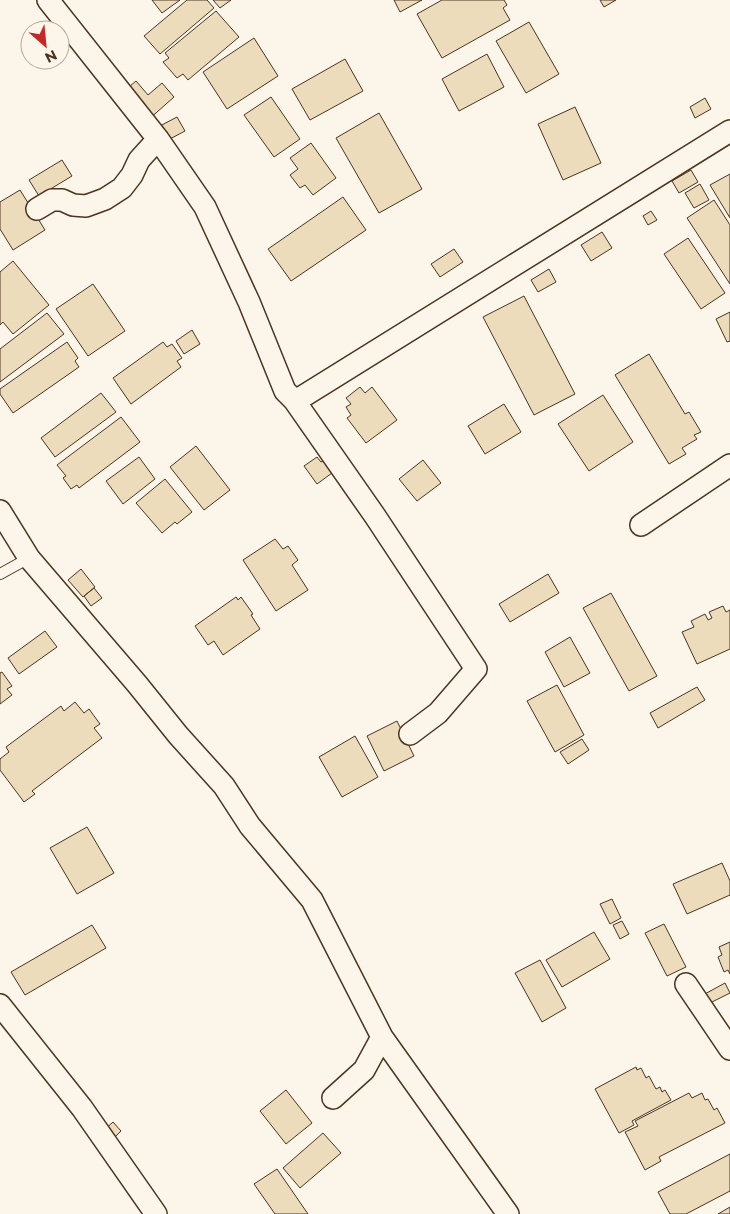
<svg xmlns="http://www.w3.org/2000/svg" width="730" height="1214" font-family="Montserrat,sans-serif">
  <rect width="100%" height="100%" fill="#fbf6e9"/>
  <!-- building -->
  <path fill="#ecdcbc" stroke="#4a3520" d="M152,0H180L162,13Z
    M187,0H207L214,8L160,54L144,36Z
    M213,0H231L220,8Z
    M394,0H422L400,12Z
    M442,0H504L507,5L503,8L510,20L442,58L417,14Z
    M600,0H616L604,7Z
    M216,11L239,37L188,80L183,74L177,78L163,62L169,58L165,53Z
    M529,22L559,74L526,93L496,41Z
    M254,38L278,76L227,109L203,72Z
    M487,54L504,87L459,111L442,79Z
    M345,59L363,91L310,120L292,89Z
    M136,81L148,95L162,83L174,97L148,120L123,92Z
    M271,97L300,139L274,157L244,115Z
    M705,98L711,109L695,118L690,107Z
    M575,107L601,163L563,180L538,124Z
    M379,113L422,189L379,213L336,138Z
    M177,117L185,131L168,140L160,126Z
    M311,143L336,178L313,195L305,185L300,188L290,175L298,169L290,158Z
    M62,160L72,176L39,196L29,180Z
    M691,170L698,182L679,193L672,181Z
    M730,174V218L710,185Z
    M700,184L709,200L694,208L685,193Z
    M20,190L45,230L13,250L0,229V202Z
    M343,197L366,230L291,281L268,249Z
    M714,200L730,225V284L687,218Z
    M651,211L657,220L648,225L643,216Z
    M602,232L612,248L591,261L581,245Z
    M688,238L725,293L701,309L664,254Z
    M454,249L463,262L440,277L431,264Z
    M13,261L49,305L13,334L3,322L0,325V272Z
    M549,269L556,282L538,292L531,280Z
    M93,284L125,331L88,356L56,309Z
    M524,296L575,394L534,415L483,317Z
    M730,312V341L727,342L716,319Z
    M47,313L64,334L0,382V349Z
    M192,330L200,344L184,354L176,341Z
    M67,342L78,358L75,361L79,367L13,413L0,394V389Z
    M163,342L167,347L172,344L182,358L177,361L181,367L131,404L113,378Z
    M649,354L685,414L689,412L701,432L694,435L697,439L682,448L686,454L669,464L615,375Z
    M360,387L365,393L372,387L397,420L366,443L347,418L351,415L346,407L351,404L346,398Z
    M101,393L116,412L55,457L41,438Z
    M603,395L633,442L589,471L558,424Z
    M504,404L521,432L485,454L468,426Z
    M121,417L140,442L79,488L77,485L71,489L63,478L66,476L57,465Z
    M196,446L230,490L204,510L170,467Z
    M139,457L155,479L123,504L106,481Z
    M317,457L321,462L323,461L332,473L317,484L304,466Z
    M423,460L441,483L417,501L399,479Z
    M165,479L192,512L177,524L175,522L162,533L136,503Z
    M275,539L283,549L288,546L298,560L292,565L308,590L276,611L243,560Z
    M81,569L95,587L83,597L68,580Z
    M548,574L559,593L510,622L499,604Z
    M94,588L102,598L91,606L84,596Z
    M611,593L657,676L629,691L583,608Z
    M236,597L238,600L241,597L253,614L251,615L260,629L223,655L214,641L208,645L195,626Z
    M723,606L726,612L730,610V649L697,664L682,632L694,627L691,621L705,614L708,620L712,618L709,612Z
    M45,631L57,647L19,674L8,658Z
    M570,637L590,673L564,687L545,652Z
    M2,672L12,686L7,689L12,695L0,704V673Z
    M557,685L584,735L555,752L527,701Z
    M697,687L705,700L658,728L650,713Z
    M75,702L84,713L89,709L100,724L94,728L102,738L32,791L35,794L24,802L0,770V759L9,752L6,747L61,706L64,711Z
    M397,721L414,756L384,771L367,736Z
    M355,736L378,777L342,797L319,757Z
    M582,739L589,750L568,764L560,752Z
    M87,827L114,873L77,894L50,848Z
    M722,863L730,881V895L687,914L673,884Z
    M612,899L621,918L610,924L600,904Z
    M622,921L629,934L620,939L613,925Z
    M664,924L686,967L667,976L645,933Z
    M92,925L106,948L25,995L11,972Z
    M594,932L610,959L562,987L546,960Z
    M730,942V974L728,970L724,972L718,957L722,955L719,947Z
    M540,960L566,1008L542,1022L515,973Z
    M725,983L730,993L708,1004L703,995Z
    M636,1067L637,1070L641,1068L646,1078L649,1076L656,1089L660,1087L662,1092L665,1090L671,1100L632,1121L634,1125L619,1133L595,1089Z
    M286,1090L312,1123L286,1144L260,1111Z
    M689,1093L692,1098L702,1093L705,1100L708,1099L714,1110L717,1108L725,1123L659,1157L661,1161L645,1170L625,1132L638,1126L635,1121Z
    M113,1122L121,1131L112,1140L103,1131Z
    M323,1133L341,1153L300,1188L283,1168Z
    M730,1154V1191L686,1214H670L658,1192Z
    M277,1169L308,1214H275L254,1184Z
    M730,1207V1214H718Z"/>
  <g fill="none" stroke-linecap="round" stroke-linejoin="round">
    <defs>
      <path id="lane" d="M0,574L29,558"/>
      <path id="street" d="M48,0L158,139L205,207L249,302L285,391L294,400L302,397L730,131
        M37,209L52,200H62L73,205L86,206L105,199L122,188L132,175L139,160L158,139
        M294,400L375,516L476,669L438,713L410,734
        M0,511L29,558L137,684L178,735L224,786L250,826L312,900L382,1037L364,1070L333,1098
        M641,525L730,465
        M686,984L730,1049
        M0,1005L82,1108L156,1214
        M382,1037L508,1214"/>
    </defs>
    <!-- lane casing -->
    <use href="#lane" stroke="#4a3520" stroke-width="12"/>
    <!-- street casing -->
    <use href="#street" stroke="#4a3520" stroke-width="24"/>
    <!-- lane -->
    <use href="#lane" stroke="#fbf6e9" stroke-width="10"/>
    <!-- street -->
    <use href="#street" stroke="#fbf6e9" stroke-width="21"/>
  </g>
  <!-- north arrow -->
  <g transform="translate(45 45) rotate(153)"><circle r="24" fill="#fbf6e9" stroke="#b4a999"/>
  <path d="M0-4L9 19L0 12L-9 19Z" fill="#c62828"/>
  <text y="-8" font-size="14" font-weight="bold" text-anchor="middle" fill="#4a3520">N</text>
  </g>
</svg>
